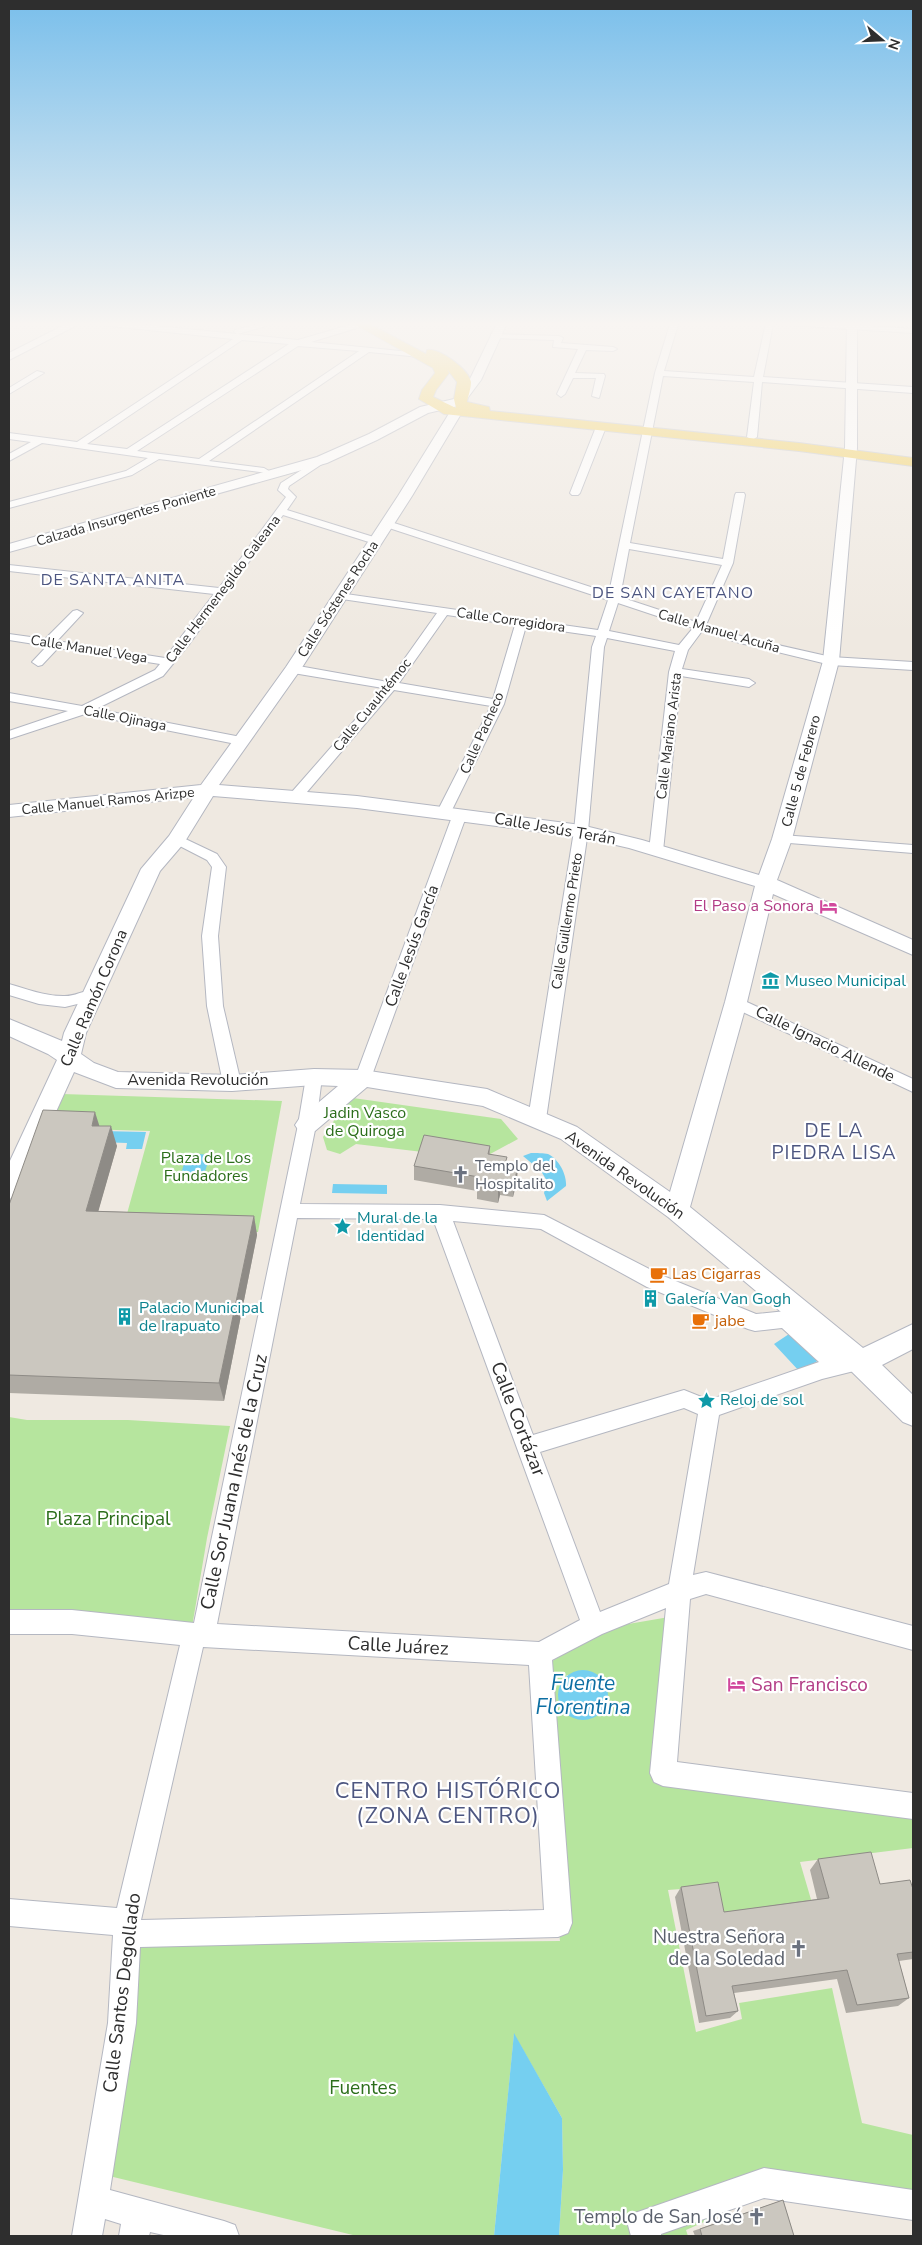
<svg xmlns="http://www.w3.org/2000/svg" width="922" height="2245" font-family="'Nunito Sans',sans-serif">
  <rect width="100%" height="100%" fill="#efe9e1"/>
  <!-- green -->
  <path fill="#b6e59e" fill-rule="evenodd" d="M62,1094L282,1101L258,1232L123,1228L150,1131L50,1128Z
    M353,1098L501,1119L518,1139L481,1159L356,1144L340,1154L327,1150L323,1137L346,1103Z
    M9,1417L27,1420H128L230,1426L207,1538L192,1627L72,1622L9,1617Z
    M669,1617L663,1773L913,1810V1848L800,1862L812,1903L723,1913L717,1886L668,1890L696,2032L742,2019L739,2003L832,1988L862,2123L913,2135V2208L774,2191L686,2230L688,2236H559L563,2170L562,2118L514,2034L494,2236H357L105,2175L137,1945L560,1941L558,1923L546,1665L605,1628ZM567,1675L603,1682L607,1699L559,1689Z"/>
  <!-- water -->
  <path fill="#75cff0" d="M101,1131L146,1132L142,1149H126L127,1143L99,1142Z
    M187,1153L210,1155L204,1175L181,1174Z
    M531,1153C536,1153 544,1153 548,1154C559,1159 567,1175 566,1186L547,1201L544,1193L547,1181L541,1171L523,1156Z
    M333,1184L387,1185V1194L332,1193Z
    M792,1332L819,1360L800,1372L774,1344Z
    M558 1695a25 25 0 1 1 50 0a25 25 0 1 1-50 0Z
    M514,2033L562,2118L563,2170L559,2236H494Z"/>
  <g fill="none" stroke-linecap="round" stroke-linejoin="round">
    <defs>
      <path id="street" d="M78,321H106L237,334L234,332L235,330L270,321H283L238,334L298,340L360,322L364,324L363,326L311,342L420,353L424,355L420,357L369,352L209,461L264,468L269,471L267,473L159,459L132,475L9,508V502L126,471L148,458L42,443L9,461V454L31,442L9,439V433L77,442L233,339L82,323ZM242,340L289,344L127,449L87,444ZM298,346L359,351L199,459L137,451Z
        M671,321H679L664,371L754,377L766,323L761,321H800L913,329V333L773,324L763,377L913,387V393L762,382L757,437L752,440L747,437L754,382L663,376L630,543L723,559L735,495L736,493H744L745,495L733,563L706,625L747,638L831,657L913,662V670L831,665L740,643L702,631L688,650L682,669L749,679L755,683L749,687L681,676L663,851L656,855L649,851L669,672L675,651L607,638L604,647L588,831L546,1119L543,1124L537,1125L531,1124L528,1119L574,831L592,647L596,636L526,626L504,704L451,812L444,816L437,812L491,706L394,690L301,799L296,800L289,796L291,793L383,688L293,673L287,669L293,665L388,682L437,613L335,598L333,596L335,594L339,593L598,630L608,600L383,526L382,524L387,521L391,522L609,593L655,373ZM629,549L722,565L696,622L620,597ZM618,603L693,628L679,645L609,631ZM447,615L515,625L493,699L399,683Z
        M491,334L559,336L563,338L561,343L613,347L617,349L613,351L586,350L575,373L604,374L605,376L599,398L592,396L596,378H573L565,394L561,397L557,394L578,349L553,347L554,340L494,338H491Z
        M37,371L44,373L9,394V388Z
        M601,424L606,427L580,493L578,495H572L570,493L596,427Z
        M322,457L325,458V462L289,486L288,489L296,497L287,510L380,539V543H372L283,515L190,643L163,676L96,709L241,737L246,738L247,741L246,744L241,745L85,714L9,739V731L68,711L9,701V693L82,706L155,670L160,664L58,648L42,665L38,666L32,662L47,646L9,640V634L45,639L73,611L77,610L83,613L57,641L165,658L214,594L9,571V565L219,588L286,497L278,490L281,483Z
        M460,810L467,814L371,1078L369,1082L363,1084L357,1082L355,1078L453,814Z
        M177,835L217,854L226,867L218,936L223,1006L241,1083L238,1087L232,1089L226,1087L223,1083L207,1006L202,936L212,867L207,860L172,842L170,839Z
        M782,835L913,845V853L777,842L775,839L777,836Z
        M9,984C27,989 44,996 63,996C75,997 86,988 98,991L100,995L98,999L65,1007L39,1004L9,995Z
        M736,997L913,1079V1092L730,1006L728,1002L730,998Z
        M314,1071L320,1073L322,1077L316,1125L300,1204L440,1205L544,1215L661,1275L756,1314L786,1311L793,1313L841,1357L847,1356L854,1359L857,1365L854,1371L822,1379L719,1415L693,1575L706,1572L913,1626V1650L706,1594L690,1599L677,1762L913,1793V1819L663,1786L654,1782L650,1773L666,1608L602,1634L552,1660L572,1923L568,1933L558,1937L140,1947L136,2023L110,2190L224,2221L235,2225L239,2236H168L150,2232L149,2236H119L121,2224L105,2219L102,2236H72L108,2023L113,1935L9,1926V1899L117,1908L180,1645L72,1634H9V1610H72L194,1623L298,1125L306,1077L308,1073ZM297,1218L433,1219L580,1620L539,1642L217,1624ZM453,1221L541,1229L647,1287L748,1329L755,1331L782,1328L819,1362L709,1400L684,1390L533,1435ZM684,1408L698,1414L669,1584L600,1612L540,1452ZM203,1647L529,1665L544,1910L141,1920Z
        M764,2168L913,2190V2220L764,2198L661,2234V2236H631L628,2225L632,2214Z"/>
      <path id="secondary" d="M72,321H85L9,360V353Z
        M498,321H508L481,380L463,404L470,407L461,414L412,496L301,669L219,785L357,796L581,825L642,840L759,875L772,839L823,661L845,448L847,321H857V448L839,661L792,839L777,880L913,940V955L773,894L747,1002L690,1207L863,1348L913,1324V1349L882,1365L913,1395V1426L903,1422L850,1370L668,1217L561,1139L483,1106L367,1087L315,1131L307,1134L299,1131L295,1125L299,1119L338,1086L314,1085L232,1091L116,1088L74,1072L21,1189L18,1196L9,1199V1163L57,1060L48,1054L9,1036V1019L62,1041L64,1033L141,869L169,836L194,797L9,817V805L201,785L286,667L398,496L450,412L458,406L428,413L377,440L327,463L9,552V544L317,457L369,434L420,407L454,399L470,379ZM213,796L357,808L581,837L629,848L755,886L725,1002L670,1192L577,1127L487,1089L363,1070L314,1069L232,1075L118,1072L94,1063L81,1054L86,1033L160,871L184,843Z"/>
      <path id="primary" d="M349,321H364L426,354L427,350C439,347 469,370 471,382C471,389 468,396 467,402L489,407L490,411L799,443L913,458V466L799,451L444,414L419,399L422,390L435,373L433,368ZM447,369L457,382L454,399L456,408L433,397L436,390L449,373Z"/>
    </defs>
    <!-- street casing -->
    <use href="#street" stroke="#b4b7c1" stroke-width="2"/>
    <!-- secondary casing -->
    <use href="#secondary" stroke="#b4b7c1" stroke-width="2"/>
    <!-- primary casing -->
    <use href="#primary" stroke="#c9c9c9" stroke-width="2"/>
    <!-- street -->
    <use href="#street" fill="#fff" fill-rule="evenodd"/>
    <!-- secondary -->
    <use href="#secondary" fill="#fff" fill-rule="evenodd"/>
    <!-- primary -->
    <use href="#primary" fill="#f2d163" fill-rule="evenodd"/>
  </g>
  <!-- wall -->
  <path fill="#afaba4" d="M100,1126L117,1146L98,1211L254,1216L257,1235L224,1401L9,1393V1205Z
    M490,1146V1154L506,1164L517,1181L513,1197L500,1195L498,1203L477,1199V1191L414,1180V1166Z
    M818,1859L880,1884L913,1889V1959L899,1961L909,1998L898,2006L846,2013L837,1979L734,1993L738,2011L730,2018L699,2023L675,1897L681,1887L724,1912L817,1899L810,1870Z
    M783,2200L794,2236H695L693,2231Z"/>
  <!-- shaded-wall -->
  <path fill="#8e8b86" d="M95,1112L101,1131L92,1126Z
    M111,1126L117,1146L93,1230L86,1211Z
    M518,1166L517,1181L513,1197L514,1183Z
    M500,1180V1195L498,1203V1188Z
    M254,1216L257,1235L224,1401L219,1383Z"/>
  <!-- building -->
  <path fill="#cbc7bf" stroke="#8e8b86" d="M43,1110L95,1112L92,1126H111L86,1211L254,1216L219,1383L9,1375V1205Z
    M424,1135L490,1146L488,1154L507,1157L505,1164L518,1166L514,1183L500,1180L498,1188L477,1185L479,1177L414,1166Z
    M871,1852L880,1884L910,1880L913,1889V1952L897,1954L909,1998L857,2005L847,1970L732,1986L738,2011L706,2016L681,1887L718,1882L724,1912L829,1898L818,1859Z
    M783,2200L794,2236H702L700,2229Z"/>
  <!-- sky -->
  <linearGradient id="sky" x2="0" y2="1"><stop stop-color="#7abfeb"/><stop offset="0.51" stop-color="#f8f5f2"/><stop offset="1" stop-color="#f8f5f2" stop-opacity="0"/></linearGradient>
  <rect width="922" height="635" fill="url(#sky)"/>
  <!-- icons -->
  <defs>
    <symbol id="hotel-bare" viewBox="-9 -9 18 18"><path d="M-6-4.5h1.5V1H6V5H4.5V3h-9V5H-6ZM-4 0a1.8 1.8 0 1 1 3.6 0ZM.5 0V-2.5h3Q6-2.5 6 0Z" fill="#d1479c" stroke="#fff" stroke-width="2.5" paint-order="stroke"/></symbol>
    <symbol id="museum-bare" viewBox="-9 -9 18 18"><path d="M0-6L6-3V-2H-6V-3ZM-5-1h2V3h-2ZM-1-1h2V3h-2ZM3-1h2V3H3ZM-6 4H6V6H-6Z" fill="#0f9aa8" stroke="#fff" stroke-width="2.5" paint-order="stroke"/></symbol>
    <symbol id="church-bare" viewBox="-9 -9 18 18"><path d="M-1.2-6h2.4v3.5h3.3v2.4h-3.3V6h-2.4V-.1h-3.3v-2.4h3.3Z" fill="#6b7280" stroke="#fff" stroke-width="2.5" paint-order="stroke"/></symbol>
    <symbol id="sight-bare" viewBox="-9 -9 18 18"><path d="M0-6L1.8-2.2L6-1.7L2.9 1.2L3.7 5.4L0 3.3L-3.7 5.4L-2.9 1.2L-6-1.7L-1.8-2.2Z" fill="#0f9aa8" stroke="#fff" stroke-width="2.5" paint-order="stroke"/></symbol>
    <symbol id="cafe-bare" viewBox="-9 -9 18 18"><path d="M-5.5-4.5H6V0H3Q3 3.5 0 3.5H-2.5Q-5.5 3.5-5.5 0ZM3-3.2v2h1.7v-2ZM-6 4.5H4V6H-6Z" fill="#e8710a" stroke="#fff" stroke-width="2.5" paint-order="stroke"/></symbol>
    <symbol id="building-bare" viewBox="-9 -9 18 18"><path d="M-4-6H4V6H1V3H-1V6H-4ZM-2.5-4.3h1.7v1.8h-1.7ZM.8-4.3h1.7v1.8H.8ZM-2.5-1h1.7V.8h-1.7ZM.8-1h1.7V.8H.8Z" fill="#0f9aa8" stroke="#fff" stroke-width="2.5" paint-order="stroke"/></symbol>
  </defs>
  <g fill-rule="evenodd">
    <use href="#hotel-bare" x="816" y="894" width="25" height="25"/>
    <use href="#museum-bare" x="758" y="968" width="25" height="25"/>
    <use href="#church-bare" x="448" y="1162" width="25" height="25"/>
    <use href="#sight-bare" x="330" y="1214" width="25" height="25"/>
    <use href="#cafe-bare" x="646" y="1262" width="25" height="25"/>
    <use href="#building-bare" x="638" y="1286" width="25" height="25"/>
    <use href="#building-bare" x="112" y="1304" width="25" height="25"/>
    <use href="#cafe-bare" x="688" y="1308" width="25" height="25"/>
    <use href="#sight-bare" x="694" y="1388" width="25" height="25"/>
    <use href="#hotel-bare" x="724" y="1672" width="25" height="25"/>
    <use href="#church-bare" x="786" y="1936" width="25" height="25"/>
    <use href="#church-bare" x="744" y="2204" width="25" height="25"/>
  </g>
  <g text-anchor="middle" dominant-baseline="central" stroke-width="4.5" stroke-linejoin="round" paint-order="stroke">
    <!-- far-street labels -->
    <g font-size="14" fill="#2e2e2e" stroke="#fff">
      <text transform="translate(126 516) rotate(-16)">Calzada Insurgentes Poniente</text>
      <text transform="translate(223 589) rotate(-53)">Calle Hermenegildo Galeana</text>
      <text transform="translate(338 599) rotate(-57)">Calle Sóstenes Rocha</text>
      <text transform="translate(511 620) rotate(8)">Calle Corregidora</text>
      <text transform="translate(719 631) rotate(16)">Calle Manuel Acuña</text>
      <text transform="translate(89 649) rotate(9)">Calle Manuel Vega</text>
      <text transform="translate(372 705) rotate(-51)">Calle Cuauhtémoc</text>
      <text transform="translate(125 718) rotate(11)">Calle Ojinaga</text>
      <text transform="translate(482 733) rotate(-66)">Calle Pacheco</text>
      <text transform="translate(669 736) rotate(-83)">Calle Mariano Arista</text>
      <text transform="translate(801 771) rotate(-75)">Calle 5 de Febrero</text>
      <text transform="translate(108 801) rotate(-6)">Calle Manuel Ramos Arizpe</text>
      <text transform="translate(567 921) rotate(-81)">Calle Guillermo Prieto</text>
    </g>
    <!-- far-quarter labels -->
    <g font-size="16" letter-spacing="1" fill="#4d5680" stroke="#fff">
      <text x="113" y="580">DE SANTA ANITA</text>
      <text x="673" y="593">DE SAN CAYETANO</text>
    </g>
    <!-- street labels -->
    <g font-size="16" fill="#2e2e2e" stroke="#fff">
      <text transform="translate(555 829) rotate(10)">Calle Jesús Terán</text>
      <text transform="translate(412 946) rotate(-70)">Calle Jesús García</text>
      <text transform="translate(94 998) rotate(-67)">Calle Ramón Corona</text>
      <text transform="translate(825 1044) rotate(26)">Calle Ignacio Allende</text>
      <text x="198" y="1080">Avenida Revolución</text>
      <text transform="translate(625 1175) rotate(35)">Avenida Revolución</text>
    </g>
    <!-- hotel labels -->
    <g font-size="16" fill="#b23c85" stroke="#fff" text-anchor="end">
      <text x="814" y="906">El Paso a Sonora</text>
    </g>
    <!-- culture labels -->
    <g font-size="16" fill="#0d838f" stroke="#fff" text-anchor="start">
      <text x="785" y="981">Museo Municipal</text>
      <text x="357" y="1218">Mural de la<tspan x="357" dy="18">Identidad</tspan></text>
      <text x="665" y="1299">Galería Van Gogh</text>
      <text x="139" y="1308">Palacio Municipal<tspan x="139" dy="18">de Irapuato</tspan></text>
      <text x="720" y="1400">Reloj de sol</text>
    </g>
    <!-- park labels -->
    <g font-size="16" fill="#2c6e1b" stroke="#fff">
      <text x="365" y="1113">Jadin Vasco<tspan x="365" dy="18">de Quiroga</tspan></text>
      <text x="206" y="1158">Plaza de Los<tspan x="206" dy="18">Fundadores</tspan></text>
    </g>
    <!-- worship labels -->
    <g font-size="16" fill="#5b616d" stroke="#fff" text-anchor="start">
      <text x="475" y="1166">Templo del<tspan x="475" dy="18">Hospitalito</tspan></text>
    </g>
    <!-- food labels -->
    <g font-size="16" fill="#c56008" stroke="#fff" text-anchor="start">
      <text x="672" y="1274">Las Cigarras</text>
      <text x="715" y="1321">jabe</text>
    </g>
    <!-- quarter labels -->
    <g font-size="19" letter-spacing="1" fill="#4d5680" stroke="#fff">
      <text x="834" y="1131">DE LA<tspan x="834" dy="22">PIEDRA LISA</tspan></text>
    </g>
    <!-- near-street labels -->
    <g font-size="19" fill="#2e2e2e" stroke="#fff">
      <text transform="translate(518 1419) rotate(69)">Calle Cortázar</text>
      <text transform="translate(234 1482) rotate(-78)">Calle Sor Juana Inés de la Cruz</text>
      <text transform="translate(398 1646) rotate(3)">Calle Juárez</text>
      <text transform="translate(122 1993) rotate(-83)">Calle Santos Degollado</text>
    </g>
    <!-- near-park labels -->
    <g font-size="19" fill="#2c6e1b" stroke="#fff">
      <text x="108" y="1519">Plaza Principal</text>
      <text x="363" y="2088">Fuentes</text>
    </g>
    <!-- near-hotel labels -->
    <g font-size="19" fill="#b23c85" stroke="#fff" text-anchor="start">
      <text x="751" y="1685">San Francisco</text>
    </g>
    <!-- near-worship labels -->
    <g font-size="19" fill="#5b616d" stroke="#fff" text-anchor="end">
      <text x="785" y="1937">Nuestra Señora<tspan x="785" dy="22">de la Soledad</tspan></text>
      <text x="742" y="2217">Templo de San José</text>
    </g>
    <!-- near-water labels -->
    <g font-size="21" font-style="italic" fill="#0d6fa3" stroke="#fff">
      <text x="583" y="1683">Fuente<tspan x="583" dy="24">Florentina</tspan></text>
    </g>
    <!-- near-quarter labels -->
    <g font-size="22" letter-spacing="1" fill="#4d5680" stroke="#fff">
      <text x="448" y="1791">CENTRO HISTÓRICO<tspan x="448" dy="25">(ZONA CENTRO)</tspan></text>
    </g>
  </g>
  <!-- border -->
  <rect width="922" height="2245" fill="none" stroke="#2e2e2e" stroke-width="20"/>
  <!-- north arrow -->
  <g transform="translate(882 40) rotate(109)" stroke="#ffffff" stroke-width="4" paint-order="stroke">
  <path d="M0-4L9 19L0 12L-9 19Z" fill="#2e2e2e"/>
  <text y="-8" font-size="14" font-weight="bold" text-anchor="middle" fill="#2e2e2e">N</text>
  </g>
</svg>
